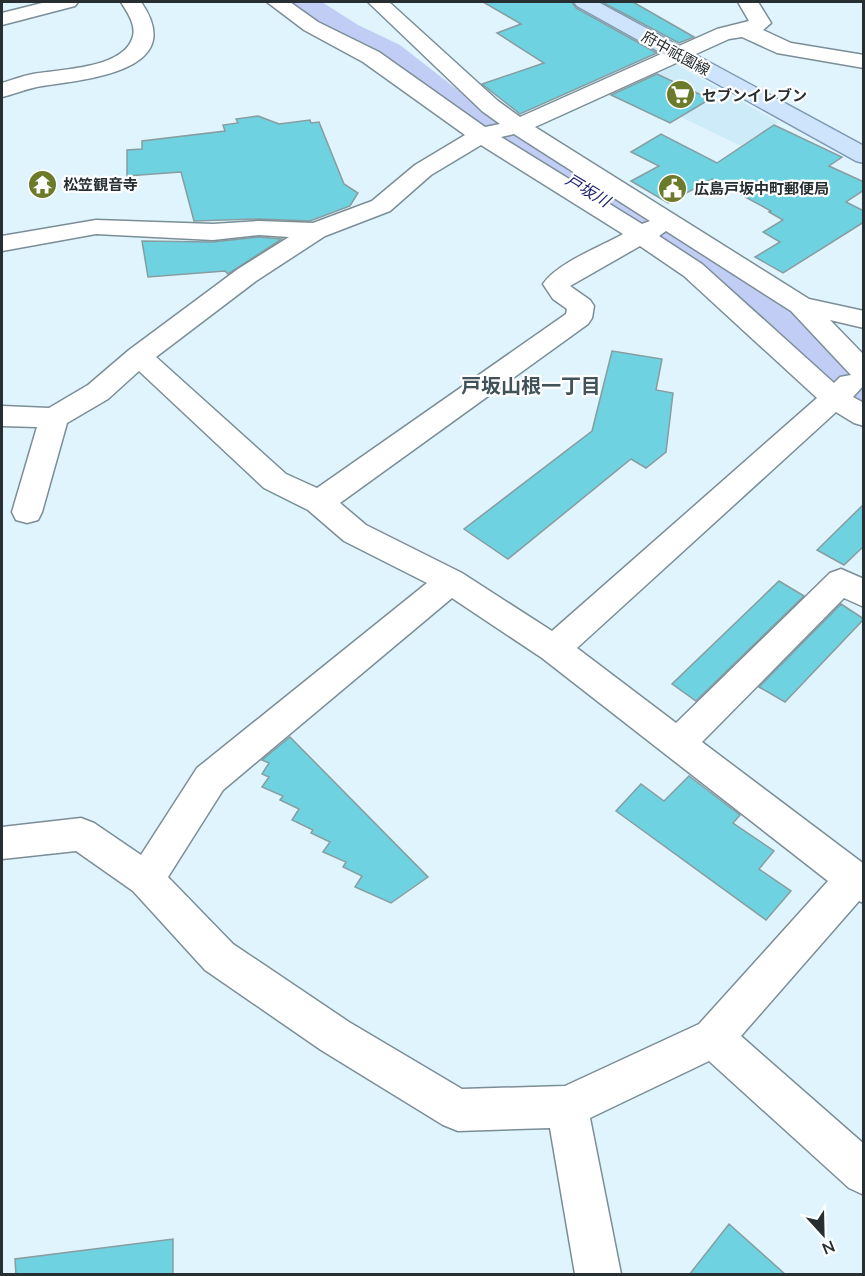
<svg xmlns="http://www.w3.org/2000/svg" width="865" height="1276" font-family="Mulish,'Noto Sans JP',sans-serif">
  <rect width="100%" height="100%" fill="#e0f4fe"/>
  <!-- built -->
  <path fill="#ceebf9" d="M672,62L778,122L741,146L617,86Z"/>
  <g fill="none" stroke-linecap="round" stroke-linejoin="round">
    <!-- river -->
    <path fill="#c1cdf5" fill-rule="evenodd" d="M283,2H322L358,25L400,45L468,98L523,135L637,199L738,263L805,324L864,370V411L847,406L773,344L708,281L607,217L495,151L442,114L374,61L332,41L288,9Z"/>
  </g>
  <!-- building -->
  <path fill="#6ed2e0" stroke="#879da0" stroke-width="1.5" d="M483,2H572L576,8L657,53L520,114L482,84L544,63L497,33L521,24Z
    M602,2H633L694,37L679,43Z
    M657,74L710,99L670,123L611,95Z
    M258,116L279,124L310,120L311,123L319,122L344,184L358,193L350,206L310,221L259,219L194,221L181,172L127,176V150L142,149V141L225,131L223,125L238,123L236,119Z
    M774,125L842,157L829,166L864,182V190L846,202L864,211V222L783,273L755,257L780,242L763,232L783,220L769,212L771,211L712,179L668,203L631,181L659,166L631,152L661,134L717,163Z
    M259,237L282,239L228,274L225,271L148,277L142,241L213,242Z
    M612,351L662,359L656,390L673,393L666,452L646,468L631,459L508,559L464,529L592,431Z
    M864,504V546L844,565L817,550Z
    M779,581L804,596L696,701L672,684Z
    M841,604L864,619L785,702L759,687Z
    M290,737L428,877L391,903L355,887L362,876L343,867L346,862L323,852L330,842L311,833L313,830L292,820L299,809L280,800L283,796L262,787L269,777L262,774L269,763L262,760Z
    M689,776L740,815L733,823L774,851L759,869L791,891L766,920L616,811L641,784L664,801Z
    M729,1224L786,1275H689Z
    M173,1239V1275H16L15,1259Z"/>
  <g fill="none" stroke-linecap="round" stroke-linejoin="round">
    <defs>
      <path id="minor" d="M46,2H78L75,6L2,25V13Z
        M121,2H141C189,71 87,79 42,86C28,88 15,94 2,97V83C12,80 22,76 33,74C60,69 125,69 133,36C136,24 127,12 121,2Z
        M267,2H290L318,22L379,52L485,127L500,124L482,111L368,2H389L498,101L520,117L717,29L749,21L738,2H758L771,23L763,30L791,43L864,55V68L777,53L742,37L729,39L535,127L809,299L864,311V328L830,320L864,355V385L853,397L864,403V426L854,423L836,412L577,648L676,723L830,573L841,569L864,579V607L844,598L702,742L864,864V903L859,901L741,1036L864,1144V1195L849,1188L709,1061L590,1118L621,1274H575L550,1128L458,1131L443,1125L321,1050L205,970L133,891L76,851L2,859V827L81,818L94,823L141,855L197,768L427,583L344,541L308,510L264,488L139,371L108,399L67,423L42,512L38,520L27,523L16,520L12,512L37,427L2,426V406L49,408L88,385L129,350L238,269L289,237L259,235L213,240L96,234L2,251V236L96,220L213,224L259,221L313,223L372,201L415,165L465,135L363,62L304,30ZM514,134L650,221L642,224L501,137ZM481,145L623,234C600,247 557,263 543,284L553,299L567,309L566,314L317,488L286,474L156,357L256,281L325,236L390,211L431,175ZM666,231L791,311L851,375L840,377L834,383L702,264L659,236ZM640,246L684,276L817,398L552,631L462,573L366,525L340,503L588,324L592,318L594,306L590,300L570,286ZM452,598L542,658L828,881L699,1024L565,1086L462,1089L349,1022L233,944L168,877L223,790Z"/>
      <path id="major" d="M574,2H598L864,146V163L856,161L577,6Z"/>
    </defs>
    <!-- minor casing -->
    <use href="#minor" stroke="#7b8e97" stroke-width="3"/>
    <!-- major casing -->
    <use href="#major" stroke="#7e99b4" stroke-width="3"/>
    <!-- minor -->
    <use href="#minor" fill="#fff" fill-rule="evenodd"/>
    <!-- major -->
    <use href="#major" fill="#cee4fc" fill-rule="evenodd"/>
  </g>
  <!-- icons -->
  <defs>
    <symbol id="supermarket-disc" viewBox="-11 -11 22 22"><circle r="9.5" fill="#6c7b29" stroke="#fff"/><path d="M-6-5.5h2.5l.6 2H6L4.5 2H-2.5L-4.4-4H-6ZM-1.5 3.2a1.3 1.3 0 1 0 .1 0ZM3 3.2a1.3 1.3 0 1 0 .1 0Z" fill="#fff"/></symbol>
    <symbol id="temple-disc" viewBox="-11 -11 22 22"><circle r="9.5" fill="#6c7b29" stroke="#fff"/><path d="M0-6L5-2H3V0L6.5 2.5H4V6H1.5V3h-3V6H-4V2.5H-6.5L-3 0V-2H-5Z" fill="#fff"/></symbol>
    <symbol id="civic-disc" viewBox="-11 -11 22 22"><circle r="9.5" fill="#6c7b29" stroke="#fff"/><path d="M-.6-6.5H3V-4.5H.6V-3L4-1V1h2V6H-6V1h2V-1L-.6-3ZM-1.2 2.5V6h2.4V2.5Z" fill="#fff"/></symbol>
  </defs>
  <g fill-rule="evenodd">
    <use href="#supermarket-disc" x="664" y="78" width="33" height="33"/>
    <use href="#temple-disc" x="26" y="168" width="33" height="33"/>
    <use href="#civic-disc" x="656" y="172" width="33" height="33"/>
  </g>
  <g text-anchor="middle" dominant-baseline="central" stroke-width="4.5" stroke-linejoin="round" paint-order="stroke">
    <!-- far-street labels -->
    <g font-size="15" fill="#272f33" stroke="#fff">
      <text transform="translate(676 53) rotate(29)">府中祇園線</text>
    </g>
    <!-- far-poi labels -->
    <g font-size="15" font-weight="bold" fill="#272f33" stroke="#fff" text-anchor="start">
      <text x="702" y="95">セブンイレブン</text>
      <text x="63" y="184">松笠観音寺</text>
      <text x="694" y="188">広島戸坂中町郵便局</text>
    </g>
    <!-- far-water labels -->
    <g font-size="16" font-style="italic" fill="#1d236d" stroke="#fff">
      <text transform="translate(588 190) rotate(31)">戸坂川</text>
    </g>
    <!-- neighbourhood labels -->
    <g font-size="20" font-weight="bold" fill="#41525b" stroke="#fff">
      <text x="531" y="385">戸坂山根一丁目</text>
    </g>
  </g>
  <!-- border -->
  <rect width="865" height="1276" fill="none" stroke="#272f33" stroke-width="6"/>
  <!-- north arrow -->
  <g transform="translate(823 1234) rotate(158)" stroke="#ffffff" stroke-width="4.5" paint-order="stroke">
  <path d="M0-4.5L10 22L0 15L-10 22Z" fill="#272f33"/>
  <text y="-9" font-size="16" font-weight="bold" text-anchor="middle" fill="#272f33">N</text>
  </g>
</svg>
